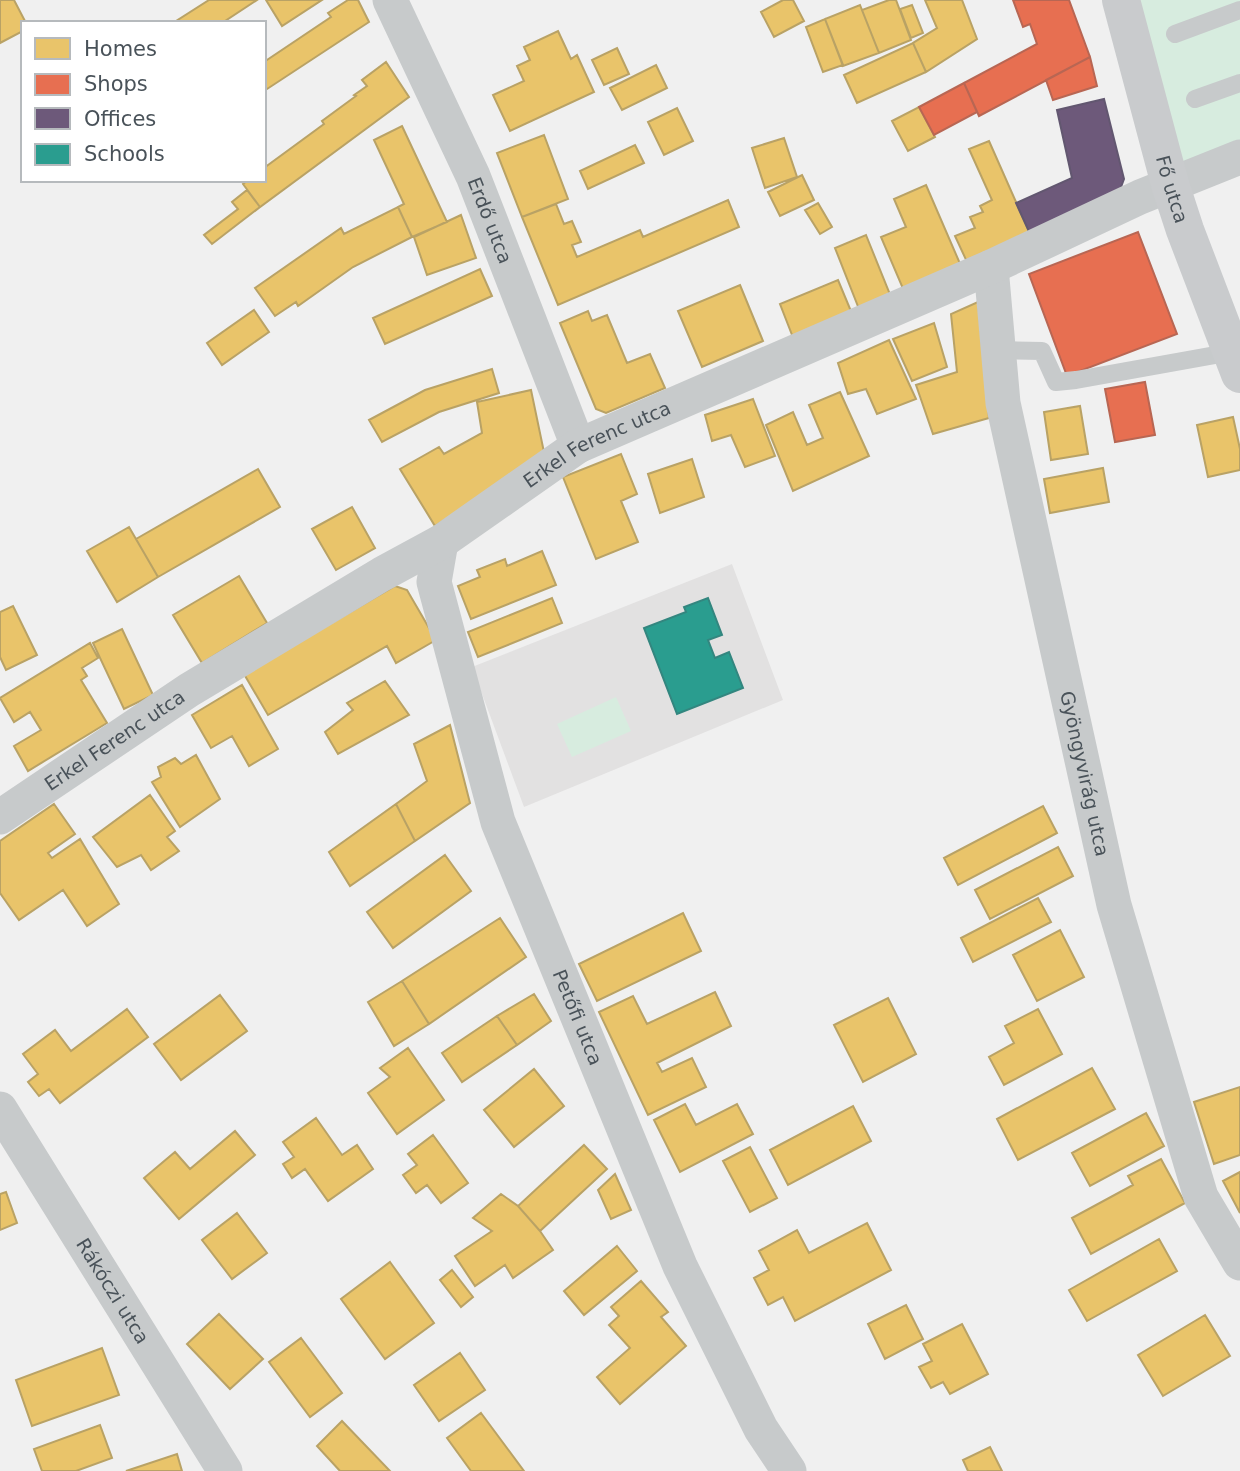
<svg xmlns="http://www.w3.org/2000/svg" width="1240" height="1471" font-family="'DejaVu Sans',sans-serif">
  <rect width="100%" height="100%" fill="#f0f0f0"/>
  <!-- education -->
  <path fill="#e2e1e1" d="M732,564L783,700L524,807L472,667Z"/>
  <!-- green -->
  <path fill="#d7ecdf" d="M1121,0H1240V157L1170,184Z
    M616,697L631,731L572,757L557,724Z"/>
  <!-- homes -->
  <path fill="#e9c46a" stroke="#b9a265" stroke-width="2" d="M0,0H14L26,23H23V31L0,43Z
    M209,0H257L222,23H173Z
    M266,0H322L282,26Z
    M348,0H358L369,22L264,91V62L331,17L328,13Z
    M783,0H793L804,21L774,37L761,12Z
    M889,0H896L911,40L879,53L862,10Z
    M925,0H962L977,39L926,72L913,43L937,28Z
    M860,5L879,53L843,66L825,19Z
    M912,5L923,33L911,38L900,9Z
    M825,19L843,65L823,72L806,27Z
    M558,31L571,59L577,55L594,92L510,131L493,95L524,81L517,66L530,60L524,47Z
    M913,43L926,72L857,103L844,75Z
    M617,48L629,74L604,85L592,60Z
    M386,62L409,97L260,207L243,184L248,180H264V168L324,124L322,121L356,96L354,95L367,86L362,80Z
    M656,65L667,88L622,110L610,88Z
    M919,107L935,137L908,151L892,121Z
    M677,108L693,141L664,155L648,122Z
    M402,126L447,222L412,237L398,207L404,204L374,140Z
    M544,135L568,199L522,217L497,153Z
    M784,138L797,177L765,188L752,148Z
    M989,141L1031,236L968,264L955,236L975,228L970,217L983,212L980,206L992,200L969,149Z
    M635,145L644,163L588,189L580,171Z
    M802,175L814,200L780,216L768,192Z
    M926,185L961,266L904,291L881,237L906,227L894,199Z
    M247,190L260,207L212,244L204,235L238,209L232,202Z
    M728,200L739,227L558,305L522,217L556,204L564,224L572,221L581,242L572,245L577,257L640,230L643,237Z
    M818,203L832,227L820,234L805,210Z
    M398,207L412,237L353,267L298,306L296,302L275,316L255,288L341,228L344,234Z
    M461,215L476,258L427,275L414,237Z
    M866,235L893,302L861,314L835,248Z
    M480,269L492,296L385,344L373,318Z
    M838,280L853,316L794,340L780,304Z
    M740,285L763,341L702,367L678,311Z
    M978,302L989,418L933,434L916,385L957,372L951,314Z
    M254,310L269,332L222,365L207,343Z
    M588,311L592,321L607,315L627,363L650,354L665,388L606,413L596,409L560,323Z
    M934,323L947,367L912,381L893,339Z
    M889,340L916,399L877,414L866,389L848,394L838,363Z
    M492,369L499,393L439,412L382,442L369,420L425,390Z
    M531,390L545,457L435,526L400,469L439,447L444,454L482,433L477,402Z
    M840,392L869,456L793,491L766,425L793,412L807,445L823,438L809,405Z
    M753,399L775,456L745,467L731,435L712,441L705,415Z
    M1080,406L1088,454L1051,460L1044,412Z
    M1233,417L1240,449V470L1208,477L1197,425Z
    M621,454L637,494L621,501L638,542L596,559L563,477Z
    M692,459L704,497L660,513L648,474Z
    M1103,468L1109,502L1050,513L1044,479Z
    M258,469L280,507L158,577L136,539Z
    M352,507L375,548L336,570L312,529Z
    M129,527L158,577L117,602L87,551Z
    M542,551L556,585L471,619L458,586L480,577L477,570L505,559L507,566Z
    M239,576L267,623L202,663L173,615Z
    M395,586L407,590L436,640L396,663L387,646L268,715L244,674Z
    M552,598L562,623L478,657L468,632Z
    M13,606L37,655L6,670L0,657V612Z
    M122,629L153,695L124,709L93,643Z
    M90,643L98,658L82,668L87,676L81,680L107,723L28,771L14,746L41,730L30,712L14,722L0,698Z
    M385,681L409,715L338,754L325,732L353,710L347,703Z
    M242,685L278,749L249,766L232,736L211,748L192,715Z
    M450,725L470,803L415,841L396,804L427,781L414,744Z
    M196,755L220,799L180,827L152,782L161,777L158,767L175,758L181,764Z
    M150,795L175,831L167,837L179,851L151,870L141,855L117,867L93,837Z
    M54,804L75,834L48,853L52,858L80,839L119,904L87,926L63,890L19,920L0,893V841Z
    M396,804L415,841L350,886L329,852Z
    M1043,806L1057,833L958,885L944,858Z
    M1058,847L1073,876L990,919L975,890Z
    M445,855L471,891L393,948L367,912Z
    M1038,898L1051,922L973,962L961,938Z
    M683,913L701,951L597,1001L579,964Z
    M500,918L526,957L429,1024L402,981Z
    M1060,930L1084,977L1037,1001L1013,955Z
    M402,981L429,1024L394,1046L368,1002Z
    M715,992L731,1026L657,1063L662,1072L692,1058L706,1087L648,1115L599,1012L633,996L647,1024Z
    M534,994L551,1021L517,1045L497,1016Z
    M220,995L247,1031L181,1080L154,1044Z
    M888,998L916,1054L863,1082L834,1025Z
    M127,1009L148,1037L60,1103L49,1089L39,1096L28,1082L38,1074L23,1054L55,1030L71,1051Z
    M1038,1009L1062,1054L1004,1085L989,1057L1014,1043L1005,1026Z
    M497,1016L517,1045L462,1082L442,1053Z
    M408,1048L444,1100L397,1134L368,1093L390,1077L380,1068Z
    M1092,1068L1115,1109L1018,1160L997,1119Z
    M534,1069L564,1106L514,1147L484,1110Z
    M1240,1087V1155L1214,1164L1194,1102Z
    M685,1104L696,1125L737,1104L753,1134L680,1172L654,1120Z
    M853,1106L871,1141L788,1185L770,1150Z
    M1146,1113L1164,1146L1090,1186L1072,1153Z
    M316,1118L342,1155L357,1145L373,1169L328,1201L305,1169L292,1178L283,1164L294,1157L283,1142Z
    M235,1131L255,1155L179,1219L144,1178L175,1152L190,1169Z
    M433,1135L468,1183L441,1203L427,1185L416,1193L403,1175L417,1165L408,1154Z
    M584,1145L607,1169L540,1231L518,1206Z
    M750,1147L777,1198L750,1212L723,1161Z
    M1161,1159L1185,1203L1091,1254L1072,1218L1133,1185L1128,1176Z
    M1240,1172V1213L1223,1181Z
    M615,1174L631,1210L611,1219L598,1190Z
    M6,1192L17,1223L0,1230V1194Z
    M501,1194L518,1206L540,1231L553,1250L513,1278L505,1265L475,1286L455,1256L492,1231L473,1218Z
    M237,1213L267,1253L232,1279L202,1240Z
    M867,1223L891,1270L795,1321L783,1297L768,1305L754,1278L769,1270L759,1251L797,1230L809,1253Z
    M1159,1239L1177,1271L1087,1321L1069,1290Z
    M617,1246L637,1271L584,1315L564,1291Z
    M390,1262L434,1323L385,1359L341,1299Z
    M452,1270L473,1297L461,1307L440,1280Z
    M641,1281L668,1312L661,1317L686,1346L620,1404L597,1377L630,1348L609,1325L619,1316L611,1307Z
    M906,1305L923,1339L885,1359L868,1324Z
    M219,1314L263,1359L230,1389L187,1344Z
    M1205,1315L1230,1356L1163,1396L1138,1355Z
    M962,1324L988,1374L950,1394L943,1382L931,1388L919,1367L932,1361L923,1344Z
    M301,1338L342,1393L310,1417L269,1362Z
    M102,1348L119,1395L32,1426L16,1380Z
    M460,1353L485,1390L439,1421L414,1385Z
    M481,1413L524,1471H471L447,1438Z
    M342,1421L390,1471H340L317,1446Z
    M100,1425L112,1458L76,1471H42L34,1449Z
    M990,1447L1002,1471H968L963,1460Z
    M177,1454L182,1471H126Z"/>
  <!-- shops -->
  <path fill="#e76f51" stroke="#b86653" stroke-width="2" d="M1013,0H1069L1090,57L979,116L964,83L1037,44L1030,24L1023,27Z
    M1090,57L1097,86L1053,100L1046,80Z
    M964,83L977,112L934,135L919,107Z
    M1138,232L1177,334L1067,376L1029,274Z
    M1145,382L1155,435L1115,442L1105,389Z"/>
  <!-- offices -->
  <path fill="#6d597a" stroke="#625770" stroke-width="2" d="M1104,99L1124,179L1118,195L1031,236L1016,203L1072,178L1057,110Z"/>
  <!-- schools -->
  <path fill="#2a9d8f" stroke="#33867f" stroke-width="2" d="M708,598L722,635L708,640L715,658L729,652L743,688L677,714L644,628L686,612L684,607Z"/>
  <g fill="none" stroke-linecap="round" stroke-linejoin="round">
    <!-- lane -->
    <path stroke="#c7cacb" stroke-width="18" d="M1175,34L1240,10
      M1195,99L1240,83
      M998,350L1042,351L1056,382L1076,380L1232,352"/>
    <!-- street -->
    <g stroke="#c7cacb" stroke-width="35">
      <path id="s1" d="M390,0L473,176L578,446"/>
      <path id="s2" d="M991,267L1003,403L1114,905L1201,1197L1240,1263"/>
      <path id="s3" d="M441,542L434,582L498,822L680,1266L761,1429L789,1471"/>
      <path id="s4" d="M0,817L189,690L382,574L441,542L578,446L991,267L1140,197L1240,157"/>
      <path id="s5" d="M0,1109L225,1471"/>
    </g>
    <!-- secondary -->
    <path stroke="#c9cbcd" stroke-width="38" id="s6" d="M1121,0L1170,184L1185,230L1240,374"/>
  </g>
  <g text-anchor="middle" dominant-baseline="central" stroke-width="7" stroke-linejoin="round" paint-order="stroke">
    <!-- street labels -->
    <g font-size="19" fill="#495259" stroke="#fff">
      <text stroke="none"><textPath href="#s6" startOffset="196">Fő utca</textPath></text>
      <text stroke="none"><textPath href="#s1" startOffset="242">Erdő utca</textPath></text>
      <text stroke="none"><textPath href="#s4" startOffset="705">Erkel Ferenc utca</textPath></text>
      <text stroke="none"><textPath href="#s4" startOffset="138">Erkel Ferenc utca</textPath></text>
      <text stroke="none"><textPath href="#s2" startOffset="516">Gyöngyvirág utca</textPath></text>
      <text stroke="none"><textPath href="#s3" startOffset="500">Petőfi utca</textPath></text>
      <text stroke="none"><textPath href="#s5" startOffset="214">Rákóczi utca</textPath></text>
    </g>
  </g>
  <!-- legend -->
  <rect x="21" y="21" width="245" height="161" fill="#ffffff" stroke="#b6babd" stroke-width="2"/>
  <rect x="35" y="38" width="35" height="21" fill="#e9c46a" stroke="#b6babd" stroke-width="2"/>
  <text x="84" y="56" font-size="21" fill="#495259">Homes</text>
  <rect x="35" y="74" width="35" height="21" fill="#e76f51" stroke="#b6babd" stroke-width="2"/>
  <text x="84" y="91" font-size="21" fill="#495259">Shops</text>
  <rect x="35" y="108" width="35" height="21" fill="#6d597a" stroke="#b6babd" stroke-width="2"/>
  <text x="84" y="126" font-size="21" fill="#495259">Offices</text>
  <rect x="35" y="144" width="35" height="21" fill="#2a9d8f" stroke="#b6babd" stroke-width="2"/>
  <text x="84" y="161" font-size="21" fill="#495259">Schools</text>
</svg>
